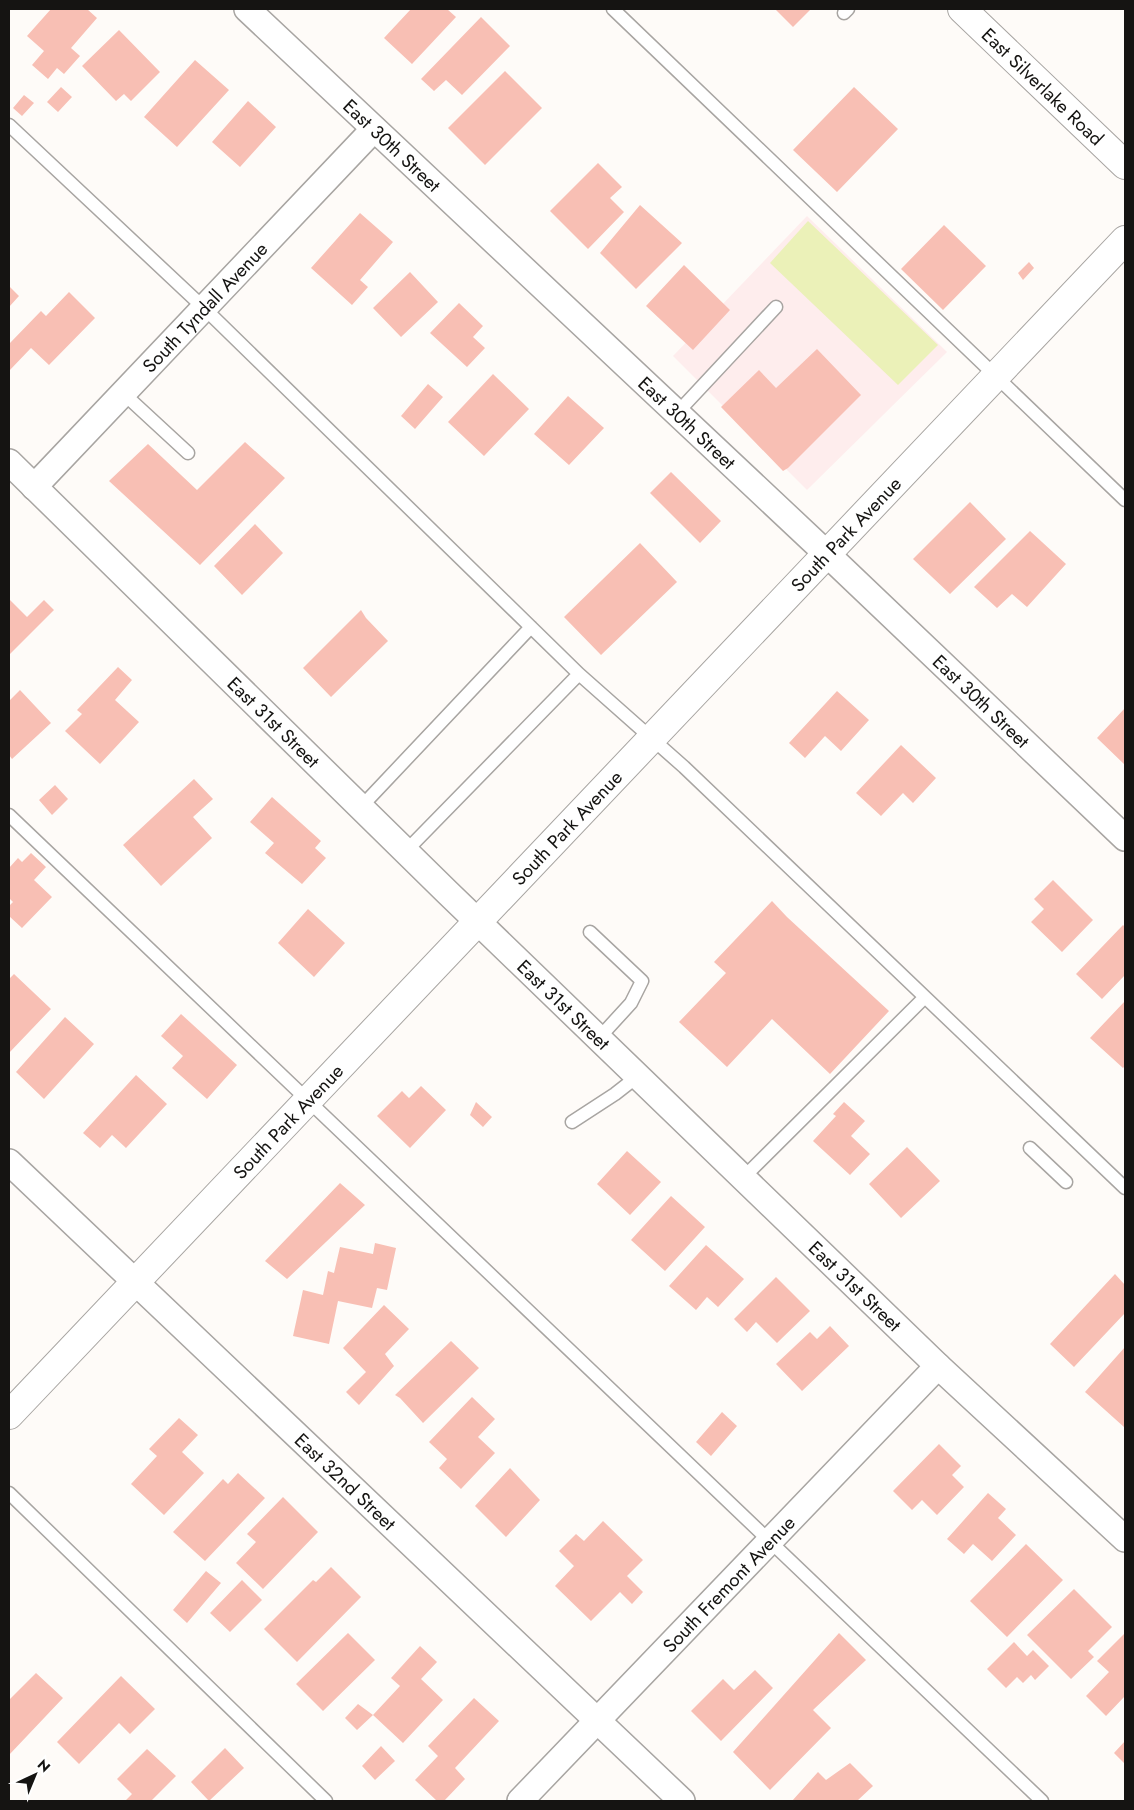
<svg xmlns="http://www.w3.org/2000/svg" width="1134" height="1810" font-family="Jost,sans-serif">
  <rect width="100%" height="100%" fill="#fefbf8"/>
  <!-- education -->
  <path fill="#feeded" d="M807,216L947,352L807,490L673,356Z"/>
  <!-- green -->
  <path fill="#ebf1b8" d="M808,221L938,345L898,385L770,263Z"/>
  <!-- building -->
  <path fill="#f8bfb4" d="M51,9H87L97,18L71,48L80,56L64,74L57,68L48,79L32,65L44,51L27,36Z
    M411,9H447L456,17L412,64L384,38Z
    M775,9H811L793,27Z
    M481,17L510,46L462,95L446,80L434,91L421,79Z
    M119,30L160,72L131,101L124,94L116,101L82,66Z
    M195,60L229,90L177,147L144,117Z
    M505,71L542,108L485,165L448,128Z
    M61,87L72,97L58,112L47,102Z
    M854,87L898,129L837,192L793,150Z
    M24,95L34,103L22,116L13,108Z
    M248,101L276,127L240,167L212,142Z
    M598,163L622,187L610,198L624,212L588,249L550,211Z
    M640,205L682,243L636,289L600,253Z
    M360,213L393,242L360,280L368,287L352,305L311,268Z
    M944,225L986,266L943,310L901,269Z
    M1029,262L1034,268L1023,280L1018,273Z
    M684,265L730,310L693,350L646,306Z
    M410,272L438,302L401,337L373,308Z
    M9,286L19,296L9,307Z
    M69,292L95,318L49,365L31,348L9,371V344L41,311L46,316Z
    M459,303L483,326L473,337L485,348L467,367L430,333Z
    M817,349L861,395L788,468L783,471L721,407L759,370L776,388Z
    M493,374L529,409L484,456L448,422Z
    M428,384L443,397L415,429L401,416Z
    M568,396L604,428L569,465L534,434Z
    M245,442L285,478L200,565L109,481L148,444L197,490Z
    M671,472L721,521L700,543L650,493Z
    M970,502L1006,539L950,594L913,559Z
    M255,524L283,553L242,595L214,566Z
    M1030,531L1066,564L1027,607L1012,594L997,608L974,587Z
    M640,543L677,582L601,655L564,617Z
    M9,599L27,617L44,600L54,610L9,655Z
    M361,610L366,618L388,641L331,697L303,668Z
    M118,667L132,680L115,700L139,722L100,764L65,731L82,714L77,710Z
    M20,690L51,723L12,759L9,755V701Z
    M837,691L869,720L841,751L825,736L805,758L789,743Z
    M1125,708V765L1097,738Z
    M901,745L936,778L913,803L903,793L881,816L856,793Z
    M194,779L213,799L193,817L212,838L161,886L123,845Z
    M55,785L68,799L52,815L39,800Z
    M272,797L321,841L315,848L326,858L302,884L265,853L274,843L250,822Z
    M31,853L46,867L34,880L52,897L22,928L9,916V906L13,902L9,898V868L18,858L22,862Z
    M1053,880L1093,920L1062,952L1031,922L1044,909L1034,899Z
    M772,901L787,917L889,1011L830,1074L772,1019L727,1067L679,1022L726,973L714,962Z
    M308,909L345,943L314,977L278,943Z
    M1123,925L1125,927V975L1102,999L1076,974Z
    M14,974L51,1009L9,1053V979Z
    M1125,1001V1066L1123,1068L1090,1038Z
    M181,1014L237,1065L207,1099L172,1068L183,1056L161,1036Z
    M65,1017L94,1044L44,1099L16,1072Z
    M136,1075L167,1104L126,1148L112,1135L100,1148L83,1133Z
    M421,1086L446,1110L410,1148L377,1116L402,1091L409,1098Z
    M476,1102L492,1117L483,1127L470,1115Z
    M844,1102L865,1121L851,1136L870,1154L850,1175L813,1141L836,1116L833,1114Z
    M907,1147L940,1181L901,1218L869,1184Z
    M627,1151L661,1182L630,1215L597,1184Z
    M340,1183L365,1205L287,1279L265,1261Z
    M671,1196L705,1227L665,1271L631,1240Z
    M375,1243L396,1248L387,1290L377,1288L372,1308L338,1301L329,1344L293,1336L303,1290L323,1295L328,1271L334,1273L340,1247L373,1254Z
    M706,1245L744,1279L718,1307L707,1297L696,1310L669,1286Z
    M1115,1274L1125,1285V1313L1074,1367L1050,1344Z
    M776,1277L810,1311L777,1343L756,1322L747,1332L734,1319Z
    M384,1305L409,1329L385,1354L394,1366L359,1405L346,1392L366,1372L343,1348Z
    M830,1326L849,1346L802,1391L776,1364L810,1332L817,1339Z
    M451,1341L479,1368L423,1423L400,1398L395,1395Z
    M1125,1347V1426L1124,1427L1085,1392Z
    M472,1397L495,1419L478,1437L495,1453L461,1489L439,1468L447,1459L429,1442Z
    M722,1412L737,1426L711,1456L696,1442Z
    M179,1418L198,1435L182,1452L204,1473L164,1515L131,1484L157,1456L149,1449Z
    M939,1444L961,1466L952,1475L964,1487L937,1515L922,1500L912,1510L893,1491Z
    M510,1468L540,1500L506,1537L475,1506Z
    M238,1473L265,1498L205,1561L173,1532L223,1479L228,1484Z
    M988,1493L1006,1509L998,1518L1016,1535L992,1561L973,1544L964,1554L947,1539Z
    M283,1497L318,1532L263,1589L236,1563L256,1542L247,1534Z
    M603,1521L643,1560L627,1576L643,1592L632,1604L620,1592L591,1621L555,1586L574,1566L559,1551L576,1534L584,1541Z
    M1026,1544L1063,1580L1007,1637L970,1601Z
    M331,1567L361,1597L297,1662L264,1629L313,1580L316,1582Z
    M206,1571L221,1583L187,1623L173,1610Z
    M242,1580L262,1600L230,1632L210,1613Z
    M1074,1589L1112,1627L1088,1651L1094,1657L1071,1679L1027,1635Z
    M348,1633L375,1660L323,1711L296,1684Z
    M839,1633L866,1660L813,1710L831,1728L770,1790L733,1752Z
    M1125,1633V1696L1106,1716L1086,1696L1109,1672L1097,1661Z
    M1014,1642L1027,1656L1033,1650L1049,1666L1035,1680L1031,1675L1023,1683L1017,1677L1006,1688L987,1669Z
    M420,1646L437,1662L421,1679L443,1700L403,1743L373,1715L400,1686L391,1678Z
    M755,1670L773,1688L721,1741L691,1711L723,1679L734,1690Z
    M36,1673L63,1698L9,1755V1698L10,1699Z
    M121,1676L155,1709L130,1734L119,1723L79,1764L57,1742Z
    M474,1698L499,1721L455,1768L465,1779L444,1801H437L415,1780L438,1756L428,1746Z
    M358,1704L373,1715L357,1730L345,1718Z
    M1125,1741V1764L1114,1753Z
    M381,1746L395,1761L375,1780L362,1766Z
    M225,1748L244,1768L209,1801L191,1782Z
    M147,1749L176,1776L151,1801H125L132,1794L117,1779Z
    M850,1763L873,1786L857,1801H792L818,1772L826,1780Z"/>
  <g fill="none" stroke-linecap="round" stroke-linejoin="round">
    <defs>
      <path id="lane" d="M613,9L1125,500
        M844,13L848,9
        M9,125L204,308L579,674L684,767L1125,1188
        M123,393L188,453
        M677,413L776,307
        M361,807L531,627
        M9,815L1042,1801
        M406,851L579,674
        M590,932L642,981L631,1003L599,1038
        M572,1122L615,1094L638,1076
        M1030,1148L1066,1182
        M743,1178L925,997
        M9,1493L326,1801"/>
      <g id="street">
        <path id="s1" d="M247,9L827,554L1125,838"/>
        <path id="s2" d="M9,462L447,892L938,1366L1125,1539"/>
        <path id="s3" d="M34,487L374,129"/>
        <path id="s4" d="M9,1162L682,1801"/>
        <path id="s5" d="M520,1801L938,1366"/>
      </g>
      <g id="secondary">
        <path id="s6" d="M962,9L1125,165"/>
        <path id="s7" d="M9,1415L1125,240"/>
      </g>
    </defs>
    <!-- lane casing -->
    <use href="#lane" stroke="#a8a5a2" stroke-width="15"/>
    <!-- street casing -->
    <use href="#street" stroke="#a8a5a2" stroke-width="28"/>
    <!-- secondary casing -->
    <use href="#secondary" stroke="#a8a5a2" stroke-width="30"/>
    <!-- lane -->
    <use href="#lane" stroke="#fff" stroke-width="12"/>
    <!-- street -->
    <use href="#street" stroke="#fff" stroke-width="25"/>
    <!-- secondary -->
    <use href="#secondary" stroke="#fff" stroke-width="28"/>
  </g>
  <g text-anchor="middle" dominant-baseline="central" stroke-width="4.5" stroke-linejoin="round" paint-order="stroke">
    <!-- street labels -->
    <g font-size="19" fill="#151412" stroke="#fff">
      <text stroke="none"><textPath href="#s6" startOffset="112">East Silverlake Road</textPath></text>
      <text stroke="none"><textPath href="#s1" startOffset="199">East 30th Street</textPath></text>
      <text stroke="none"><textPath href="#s3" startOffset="248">South Tyndall Avenue</textPath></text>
      <text stroke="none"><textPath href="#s1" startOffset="604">East 30th Street</textPath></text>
      <text stroke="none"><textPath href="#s7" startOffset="1215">South Park Avenue</textPath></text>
      <text stroke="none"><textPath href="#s1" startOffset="1009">East 30th Street</textPath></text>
      <text stroke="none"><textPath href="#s2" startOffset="371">East 31st Street</textPath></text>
      <text stroke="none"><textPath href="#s7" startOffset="810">South Park Avenue</textPath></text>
      <text stroke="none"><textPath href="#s2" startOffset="776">East 31st Street</textPath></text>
      <text stroke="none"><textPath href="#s7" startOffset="405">South Park Avenue</textPath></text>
      <text stroke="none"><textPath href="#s2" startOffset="1181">East 31st Street</textPath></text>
      <text stroke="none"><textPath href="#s4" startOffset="464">East 32nd Street</textPath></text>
      <text stroke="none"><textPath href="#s5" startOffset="301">South Fremont Avenue</textPath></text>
    </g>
  </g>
  <!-- border -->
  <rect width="1134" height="1810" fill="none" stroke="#151412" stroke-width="20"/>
  <!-- north arrow -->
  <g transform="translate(35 1775) rotate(44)" stroke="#ffffff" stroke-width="4" paint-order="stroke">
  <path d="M0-4L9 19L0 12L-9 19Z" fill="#151412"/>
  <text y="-8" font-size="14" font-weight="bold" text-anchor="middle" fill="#151412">N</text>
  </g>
</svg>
